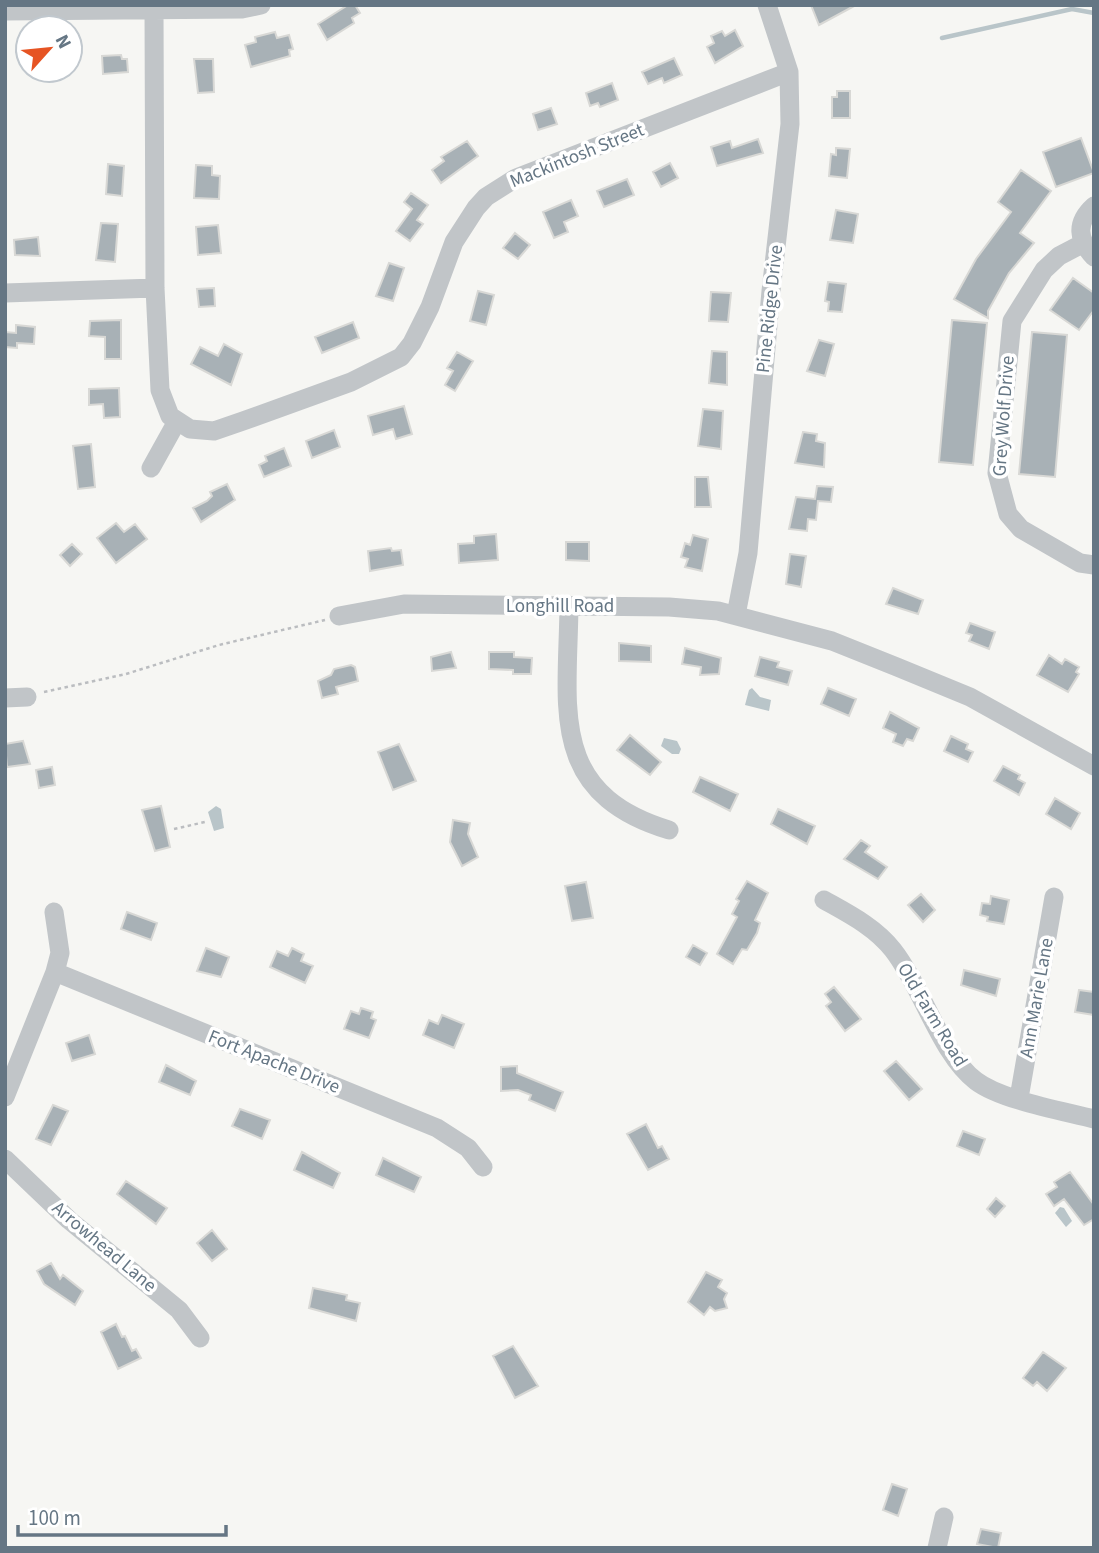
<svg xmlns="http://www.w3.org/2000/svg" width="1099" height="1553" font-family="'Source Sans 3',sans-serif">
  <rect width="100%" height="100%" fill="#f6f6f3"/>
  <!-- water -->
  <path fill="#b9c5c9" d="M752,688L760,697L771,700L769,711L745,705L749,690Z
    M664,738L677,741L681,749L679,754H672L661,746Z
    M216,806L221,809L224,828L214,831L208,812Z
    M1060,1207L1064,1208L1072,1221L1066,1227L1055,1213Z"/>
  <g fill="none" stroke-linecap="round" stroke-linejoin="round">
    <!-- stream -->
    <path stroke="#b9c5c9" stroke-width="4.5" d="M942,38L1072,9L1094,13"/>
  </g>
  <!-- building -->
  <path fill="#a8b1b6" stroke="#d8d8d5" stroke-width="2" d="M348,5H355L360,13L352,18L354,23L327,40L318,24Z
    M811,5H856L819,25Z
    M735,30L743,46L715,63L707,47L714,43L711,36L722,31L725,36Z
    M275,32L277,38L289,35L293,49L289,50L290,56L251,67L245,45L256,42L255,37Z
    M121,55L122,59H127L128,72L103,74L102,56Z
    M674,58L682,75L664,83L662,78L648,84L642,72Z
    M194,59H213L214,92L198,93Z
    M612,83L618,100L600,107L598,103L590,106L586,93Z
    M837,91H850V118H832V97H837Z
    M551,108L557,124L538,130L533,114Z
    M1081,138L1094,173L1056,187L1043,152Z
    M758,139L763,153L717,166L711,147L730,141L732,148Z
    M467,141L478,156L441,183L432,170L444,161L441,157Z
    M836,148L850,149L847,178L829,176L831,154L836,155Z
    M670,163L678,178L661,187L653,172Z
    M108,164L124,166L122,196L106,194Z
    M196,165L212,166V175L220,176L219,199L194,198Z
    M1021,170L1051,191L1020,233L1034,243L1009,273L988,311V318L954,299L976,259L1011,212L998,202Z
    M627,179L634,195L604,207L597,191Z
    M411,193L428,205L417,220L423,224L410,241L396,231L412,209L404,202Z
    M571,200L578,216L564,222L568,232L554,238L543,212Z
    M836,210L858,214L853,243L830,240Z
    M101,223L118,224L115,262L96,260Z
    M218,225L221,253L198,255L196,227Z
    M515,233L530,245L518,259L503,248Z
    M38,237L40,256L15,255L14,240Z
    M389,263L404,268L393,301L376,296Z
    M1073,278L1094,293V310L1079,330L1050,310Z
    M828,282L846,284L842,312L828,311L829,302L825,301Z
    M214,288L215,306L199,307L197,289Z
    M478,291L494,295L486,325L470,321Z
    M711,292L731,293L728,322L709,321Z
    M121,320V359H105V337L89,336L90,321Z
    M952,320L987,323L973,465L939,462Z
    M353,322L359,338L322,353L315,337Z
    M16,325L35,327L34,344L17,343V348L5,347V332L16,333Z
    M1032,332L1067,335L1055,477L1019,474Z
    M819,340L834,344L825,376L807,371Z
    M224,344L242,354L231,385L191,364L200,347L218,356Z
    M712,351L727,352V385L709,383Z
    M457,352L473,361L455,391L445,385L453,371L447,368Z
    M119,388L120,417L104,418L103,404L89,405V389Z
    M404,406L412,434L396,439L393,429L373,435L368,416Z
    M703,409L723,411L721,449L698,446Z
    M334,430L340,447L312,458L306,441Z
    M803,432L817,434L816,441L825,443L824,467L795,463Z
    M91,444L95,487L78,489L73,446Z
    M284,448L291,466L264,477L259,465L267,461L265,456Z
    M695,477H708L711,507H695Z
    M227,484L235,500L201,522L193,508L207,501L212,496L210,492Z
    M817,486L833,487L831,502L818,501L816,520L808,519L807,531L789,529L796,497L815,499Z
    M116,523L124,532L135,524L147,539L116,563L97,538Z
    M496,534L498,560L459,563L458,544L474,543V536Z
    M693,535L708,539L702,571L685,567L688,559L681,557L685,543L690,545Z
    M566,542H589V561L566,560Z
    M72,544L82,554L70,566L60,555Z
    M391,548L392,551L401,550L403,565L370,571L368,551Z
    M790,554L806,556L801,587L786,584Z
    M893,588L923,600L918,614L886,604Z
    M970,623L995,632L989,649L969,641L972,635L966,633Z
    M619,643L651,646V662L619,661Z
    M685,648L721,658L719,674L700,675L701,667L682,664Z
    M451,652L456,668L432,671L431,657Z
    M489,652H514V657L532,658L531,674H513V670L489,669Z
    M1049,655L1062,664L1065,659L1079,667L1076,672L1079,674L1068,692L1037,675Z
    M760,657L779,662L777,667L792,671L788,685L755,676Z
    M351,665L355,667L358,681L336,687L338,694L322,698L318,681L331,675L334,669Z
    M828,688L856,699L849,716L821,704Z
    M890,712L919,728L913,741L907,739L903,746L893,742L896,734L883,728Z
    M630,735L661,762L650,775L617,750Z
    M951,736L968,744L966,749L973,752L968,762L944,751Z
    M23,741L30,764L7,767L5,744Z
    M399,744L416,781L393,790L378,752Z
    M1003,766L1020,775L1018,779L1025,783L1019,795L994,781Z
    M52,767L55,785L39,788L36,770Z
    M700,777L738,794L730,811L693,792Z
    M1055,798L1080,813L1071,829L1046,814Z
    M161,806L170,847L155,851L142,810Z
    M778,809L815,826L807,844L771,824Z
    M453,820L470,823L468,834L478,857L462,866L450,842Z
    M861,840L870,846L865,852L887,867L878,879L844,859Z
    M747,881L768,893L755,920L760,923L757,933L747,950L742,949L733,964L717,954L737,917L732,914L739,901L736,899Z
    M586,882L593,918L572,921L565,886Z
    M921,894L935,910L923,922L908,905Z
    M991,896L1009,900L1004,924L987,921L988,917L980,915L982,903L990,904Z
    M127,912L157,923L151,940L121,929Z
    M693,945L707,953L700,965L686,957Z
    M206,948L229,957L221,977L197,971Z
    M292,948L304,954L301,961L313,966L305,983L270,967L277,951L288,956Z
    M964,970L1000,979L996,996L961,985Z
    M834,987L861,1019L845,1031L826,1006L831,1002L825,994Z
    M1079,990L1094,992V1015L1075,1012Z
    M361,1008L373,1012L371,1018L376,1020L369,1038L344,1029L351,1011L359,1014Z
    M442,1015L464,1024L454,1048L423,1035L429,1020L438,1024Z
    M89,1035L95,1054L72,1061L66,1043Z
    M896,1061L922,1089L909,1100L884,1071Z
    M166,1065L196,1081L190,1095L159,1082Z
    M517,1066V1073L563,1092L555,1111L529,1100L531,1095L518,1090L501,1091V1067Z
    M53,1105L68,1111L51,1145L36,1139Z
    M240,1109L270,1120L262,1139L232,1126Z
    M646,1124L658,1148L662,1146L669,1159L648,1170L627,1134Z
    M963,1131L985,1139L979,1155L957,1146Z
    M302,1152L340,1173L333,1188L294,1170Z
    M383,1158L421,1177L414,1192L376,1175Z
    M1070,1172L1094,1205V1219L1084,1225L1064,1199L1054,1206L1046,1194L1057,1187L1054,1182Z
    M126,1181L167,1208L156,1224L117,1194Z
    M996,1198L1005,1206L995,1217L987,1209Z
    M212,1230L227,1249L212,1261L197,1243Z
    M51,1263L60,1279L63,1275L83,1291L75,1305L44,1284L37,1271Z
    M706,1272L722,1280L718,1287L727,1293L724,1299L727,1308L715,1311L710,1307L704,1315L688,1302Z
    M313,1288L347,1295L346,1300L360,1303L356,1321L309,1308Z
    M116,1324L122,1337L125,1336L132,1351L136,1349L141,1358L118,1369L101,1332Z
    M513,1346L538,1386L515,1398L493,1356Z
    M1043,1352L1066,1368L1047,1391L1037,1382L1033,1386L1023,1378Z
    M892,1484L907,1489L898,1516L883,1510Z
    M981,1529L1001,1533L998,1548L977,1544Z"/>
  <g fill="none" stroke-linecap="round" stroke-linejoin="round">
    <!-- path -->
    <path stroke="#bbbdc0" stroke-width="2.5" stroke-dasharray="3.5 3.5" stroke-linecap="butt" d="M44,692L126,674L219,645L325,620
      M174,829L205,822"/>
    <!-- minor -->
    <path stroke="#c1c5c8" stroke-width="19" d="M154,9L155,288L160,390L170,416L190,429L214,431L243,421L351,382L401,357L412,343L430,307L454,242L476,208L486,197L516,178L789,72
      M5,11L242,9L261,5
      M1094,206C1075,223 1078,240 1094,257
      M1082,244L1059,256L1044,270L1012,321L997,473L1008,514L1021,529L1080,563L1094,565
      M5,293L155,288
      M151,468L176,423
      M569,605C568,708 547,793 669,830
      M736,615L748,553L771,291L790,124L789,72L767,5
      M339,616L404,604L669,607L718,611L832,641L897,667L970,697L1094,766
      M5,698L27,697
      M824,900C849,914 875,927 893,950C922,987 941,1055 976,1081C1001,1100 1063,1111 1094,1119
      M55,972L437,1128L468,1148L483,1167
      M5,1097L55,972L60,953L54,912
      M1019,1098L1054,897
      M5,1159L69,1220L179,1310L200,1338
      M937,1548L944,1517"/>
  </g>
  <g text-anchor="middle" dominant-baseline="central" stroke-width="7" stroke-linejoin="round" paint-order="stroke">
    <!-- street labels -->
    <g font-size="19" fill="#657684" stroke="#fff">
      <text transform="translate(577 156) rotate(-22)">Mackintosh Street</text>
      <text transform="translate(770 309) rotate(-84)">Pine Ridge Drive</text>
      <text transform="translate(1004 416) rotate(-86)">Grey Wolf Drive</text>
      <text x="560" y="606">Longhill Road</text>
      <text transform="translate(1037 998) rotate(-80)">Ann Marie Lane</text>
      <text transform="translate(932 1015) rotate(59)">Old Farm Road</text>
      <text transform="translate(274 1062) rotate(22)">Fort Apache Drive</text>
      <text transform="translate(104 1247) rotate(40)">Arrowhead Lane</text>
    </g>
  </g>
  <!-- border -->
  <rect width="1099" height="1553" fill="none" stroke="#657684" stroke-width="14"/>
  <!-- north arrow -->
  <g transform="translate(49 49) rotate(63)"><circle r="33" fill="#ffffff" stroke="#c1c8ce" stroke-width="2"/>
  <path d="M0-5L12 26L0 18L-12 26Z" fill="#e65423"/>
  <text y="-10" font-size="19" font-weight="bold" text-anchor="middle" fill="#657684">N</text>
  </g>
  <!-- scale -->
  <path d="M18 1525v10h208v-10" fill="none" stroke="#657684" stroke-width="3.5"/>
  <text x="28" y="1525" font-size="21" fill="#657684" stroke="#ffffff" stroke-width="5" paint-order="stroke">100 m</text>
</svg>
